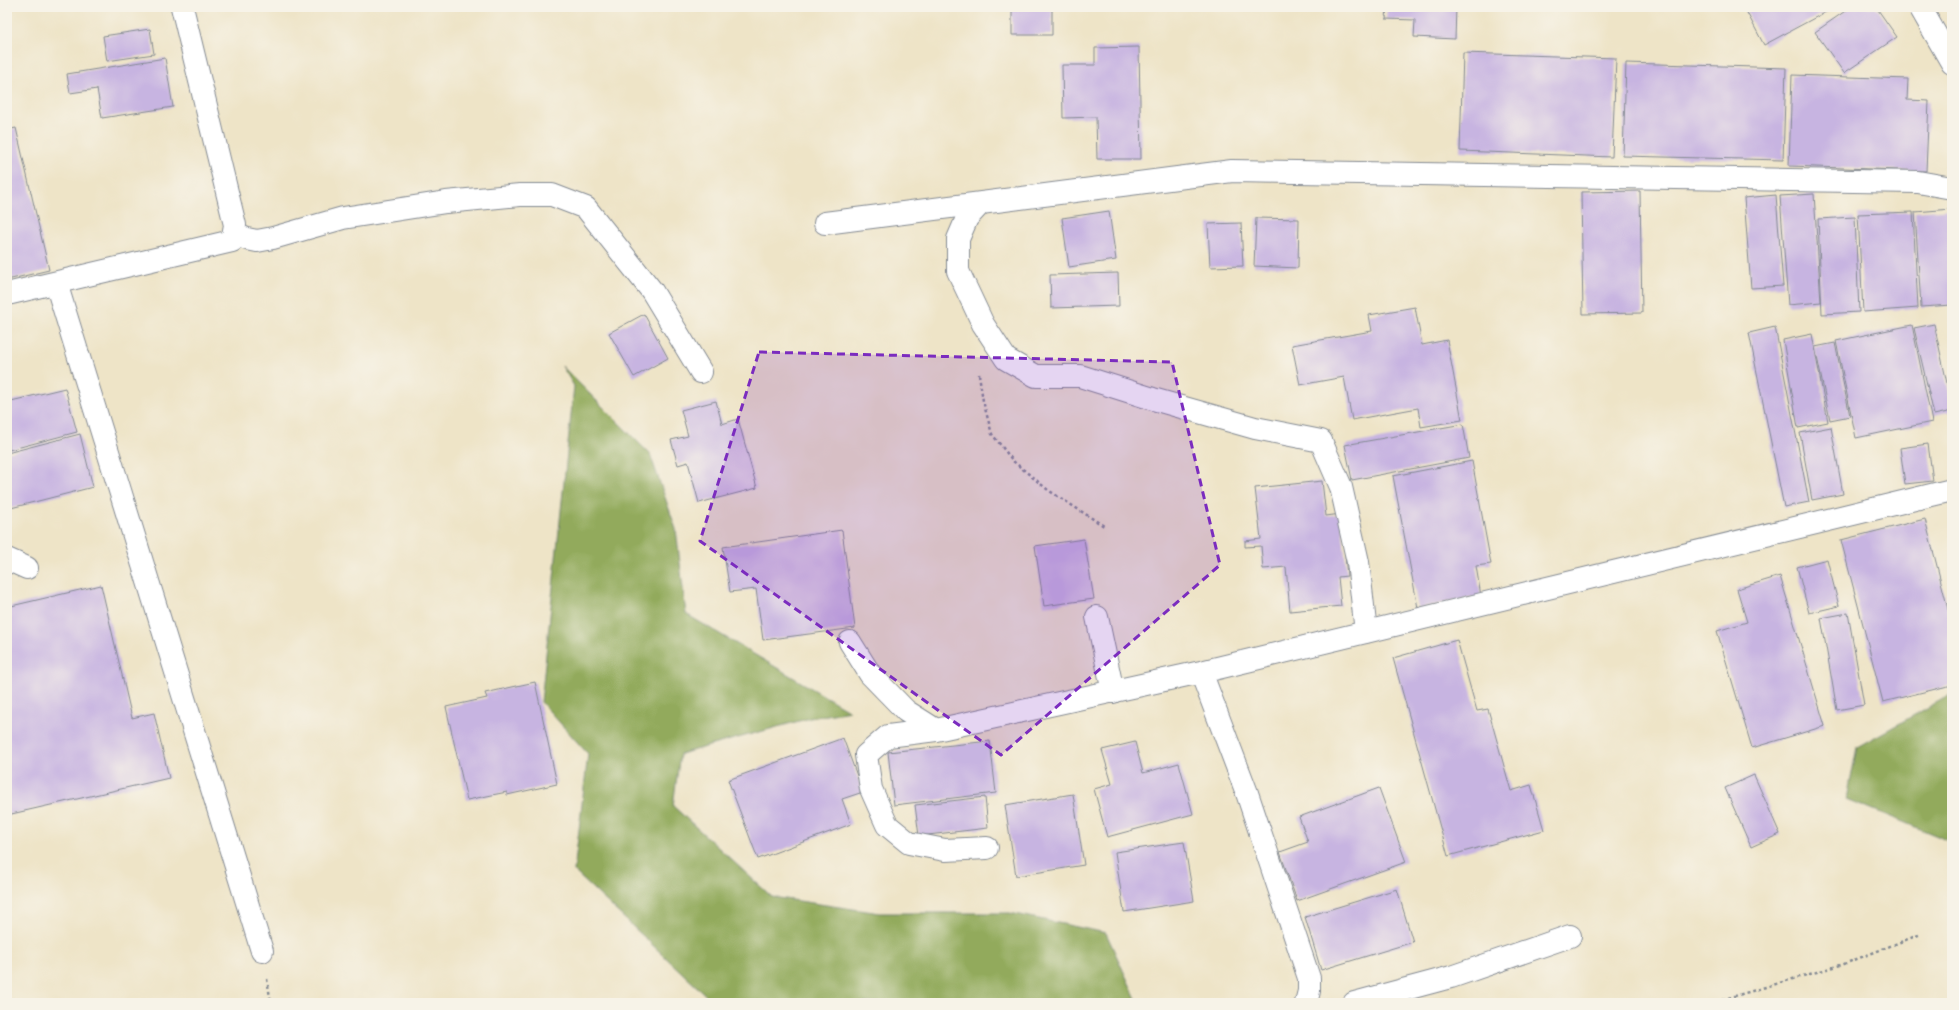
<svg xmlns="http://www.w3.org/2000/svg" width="1959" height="1010" font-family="Vollkorn,serif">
  <rect width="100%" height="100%" fill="#f7f3e8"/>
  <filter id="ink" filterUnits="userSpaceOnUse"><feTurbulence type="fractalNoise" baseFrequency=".025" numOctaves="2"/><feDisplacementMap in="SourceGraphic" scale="8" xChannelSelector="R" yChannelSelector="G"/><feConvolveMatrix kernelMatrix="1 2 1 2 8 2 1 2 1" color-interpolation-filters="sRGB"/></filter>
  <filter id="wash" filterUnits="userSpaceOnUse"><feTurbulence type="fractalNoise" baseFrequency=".012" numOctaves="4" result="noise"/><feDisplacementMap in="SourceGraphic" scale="16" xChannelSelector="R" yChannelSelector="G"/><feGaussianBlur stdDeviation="0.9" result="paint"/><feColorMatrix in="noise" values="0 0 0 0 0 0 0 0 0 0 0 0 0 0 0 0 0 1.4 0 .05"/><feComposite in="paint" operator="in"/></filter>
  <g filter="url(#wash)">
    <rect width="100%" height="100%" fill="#eee4c7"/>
    <!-- forest -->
    <path fill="#92aa5c" stroke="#566c5d" d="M562,366L650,454L676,529L686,614L850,711L810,718L680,754L673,806L772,897L880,913H1010L1106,933L1138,1003H714L574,871L588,754L541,702L574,386Z
      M1952,694V842L1847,799L1857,747Z"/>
    <g id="blocks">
      <!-- building -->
      <path fill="#c7b4e1" d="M1012,7H1052V35H1012Z
        M1387,7H1456L1455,39L1414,37L1415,20L1386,19Z
        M1744,7H1835L1764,45Z
        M1851,7H1876L1897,37L1844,73L1815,32Z
        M150,29L154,54L107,61L103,36Z
        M1139,47L1141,159H1097L1096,117L1063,118L1062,65H1095V48Z
        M1463,53L1616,58L1612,157L1460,151Z
        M165,58L173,107L102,118L97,89L70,93L67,74Z
        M1626,63L1786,68L1783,160L1623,156Z
        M1792,75L1908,79L1907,100L1929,101L1926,171L1789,166Z
        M16,128L49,270L7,280V130Z
        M1640,191L1642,313L1583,314L1581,192Z
        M1814,194L1821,302L1788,305L1780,196Z
        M1776,195L1783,286L1751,288L1744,198Z
        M1952,209V305L1921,307L1915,212Z
        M1109,211L1116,260L1069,267L1062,218Z
        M1913,212L1918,308L1863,312L1858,214Z
        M1855,217L1859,312L1822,314L1818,219Z
        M1256,218L1299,219L1298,268L1254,266Z
        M1241,223L1243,266L1210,267L1208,224Z
        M1118,273L1119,306L1051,308L1050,275Z
        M1415,307L1422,345L1447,340L1462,420L1421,427L1418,408L1352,420L1344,377L1300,385L1292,345L1372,331L1369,315Z
        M644,314L668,358L634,377L609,333Z
        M1934,324L1952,406V411L1934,415L1914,328Z
        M1912,325L1932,422L1856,438L1836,341Z
        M1775,327L1809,502L1784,507L1749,333Z
        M1812,334L1828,422L1798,428L1783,340Z
        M1835,343L1850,416L1830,420L1815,347Z
        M65,388L77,432L9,450L7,402Z
        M716,401L722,424L738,419L757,488L699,503L688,462L678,465L671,440L688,436L681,410Z
        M1463,424L1469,458L1352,480L1345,445Z
        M1831,427L1843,494L1812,500L1800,433Z
        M80,434L93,487L7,509V453Z
        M1928,444L1933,481L1905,484L1900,448Z
        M1472,461L1491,564L1476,566L1481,596L1418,608L1393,476Z
        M1322,481L1326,516L1341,514L1347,576L1338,577L1341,606L1290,611L1286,567L1263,569L1261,546L1245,547V541L1261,539L1255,488Z
        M1925,519L1952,625V685L1883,702L1841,540Z
        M842,530L855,628L763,640L756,589L730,592L723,547Z
        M1084,539L1094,599L1044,606L1035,546Z
        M1827,559L1839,606L1809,613L1797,567Z
        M1780,576L1825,726L1752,748L1717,631L1747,622L1737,589Z
        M101,585L132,718L154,713L169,778L7,815V607Z
        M1848,613L1864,705L1837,710L1821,618Z
        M1457,640L1477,711L1488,709L1511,791L1531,785L1544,830L1448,856L1393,658Z
        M535,682L557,784L507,795V792L467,800L446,707L487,698L485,693Z
        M843,738L863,792L842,799L851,824L758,859L728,780Z
        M990,741L996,793L894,805L888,752Z
        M1135,742L1143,773L1179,763L1193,814L1107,837L1094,789L1112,784L1102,750Z
        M1754,775L1780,834L1751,847L1725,788Z
        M1379,788L1406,862L1297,901L1280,852L1308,842L1299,817Z
        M1073,794L1084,865L1016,876L1005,805Z
        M985,797L988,828L919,836L915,805Z
        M1184,842L1194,901L1124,912L1115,852Z
        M1397,889L1413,942L1321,970L1305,917Z"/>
    </g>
  </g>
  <g filter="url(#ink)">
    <use href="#blocks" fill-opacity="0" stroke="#848a92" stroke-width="1"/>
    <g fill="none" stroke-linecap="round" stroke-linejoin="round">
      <defs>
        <path id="minor" d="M1920,7L1952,63
          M981,203L967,218L958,239V271L983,324L1006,359L1036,376H1080L1153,399L1255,428L1321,441L1341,487L1358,562L1366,632
          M825,223L1232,171L1918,182L1952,188
          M234,234L247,239L257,241L273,238L343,218L446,202L520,195H552L586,208L652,291L701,372
          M56,283L262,951
          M7,294L232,241L235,225L182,7
          M7,559L27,568
          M1097,617L1113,692
          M850,642L870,674L906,711L936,730
          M1201,672L1247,793L1309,978V991L1306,1003
          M987,848L945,850L909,843L887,825L871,789L866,755L888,736L936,730L1201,672L1952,490
          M1354,1003L1451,977L1570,936"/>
      </defs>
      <!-- minor casing -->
      <use href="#minor" stroke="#848a92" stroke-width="24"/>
      <!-- path -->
      <path stroke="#848a92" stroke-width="2.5" stroke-dasharray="3 3" stroke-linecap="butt" d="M979,374L983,401L992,434L1013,461L1048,490L1104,526
        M267,979L271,1003
        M1711,1003L1844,964L1921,934"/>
      <!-- minor -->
      <use href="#minor" stroke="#fff" stroke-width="22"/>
    </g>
  </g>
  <!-- marked area -->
  <path fill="#7b2cbf" fill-opacity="0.2" stroke="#7b2cbf" stroke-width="3" stroke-dasharray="8 5" stroke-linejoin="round" d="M759,352L1172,362L1220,565L1001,755L700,541Z"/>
  <!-- margin -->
  <rect width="1959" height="1010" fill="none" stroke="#f7f3e8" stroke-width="24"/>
</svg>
